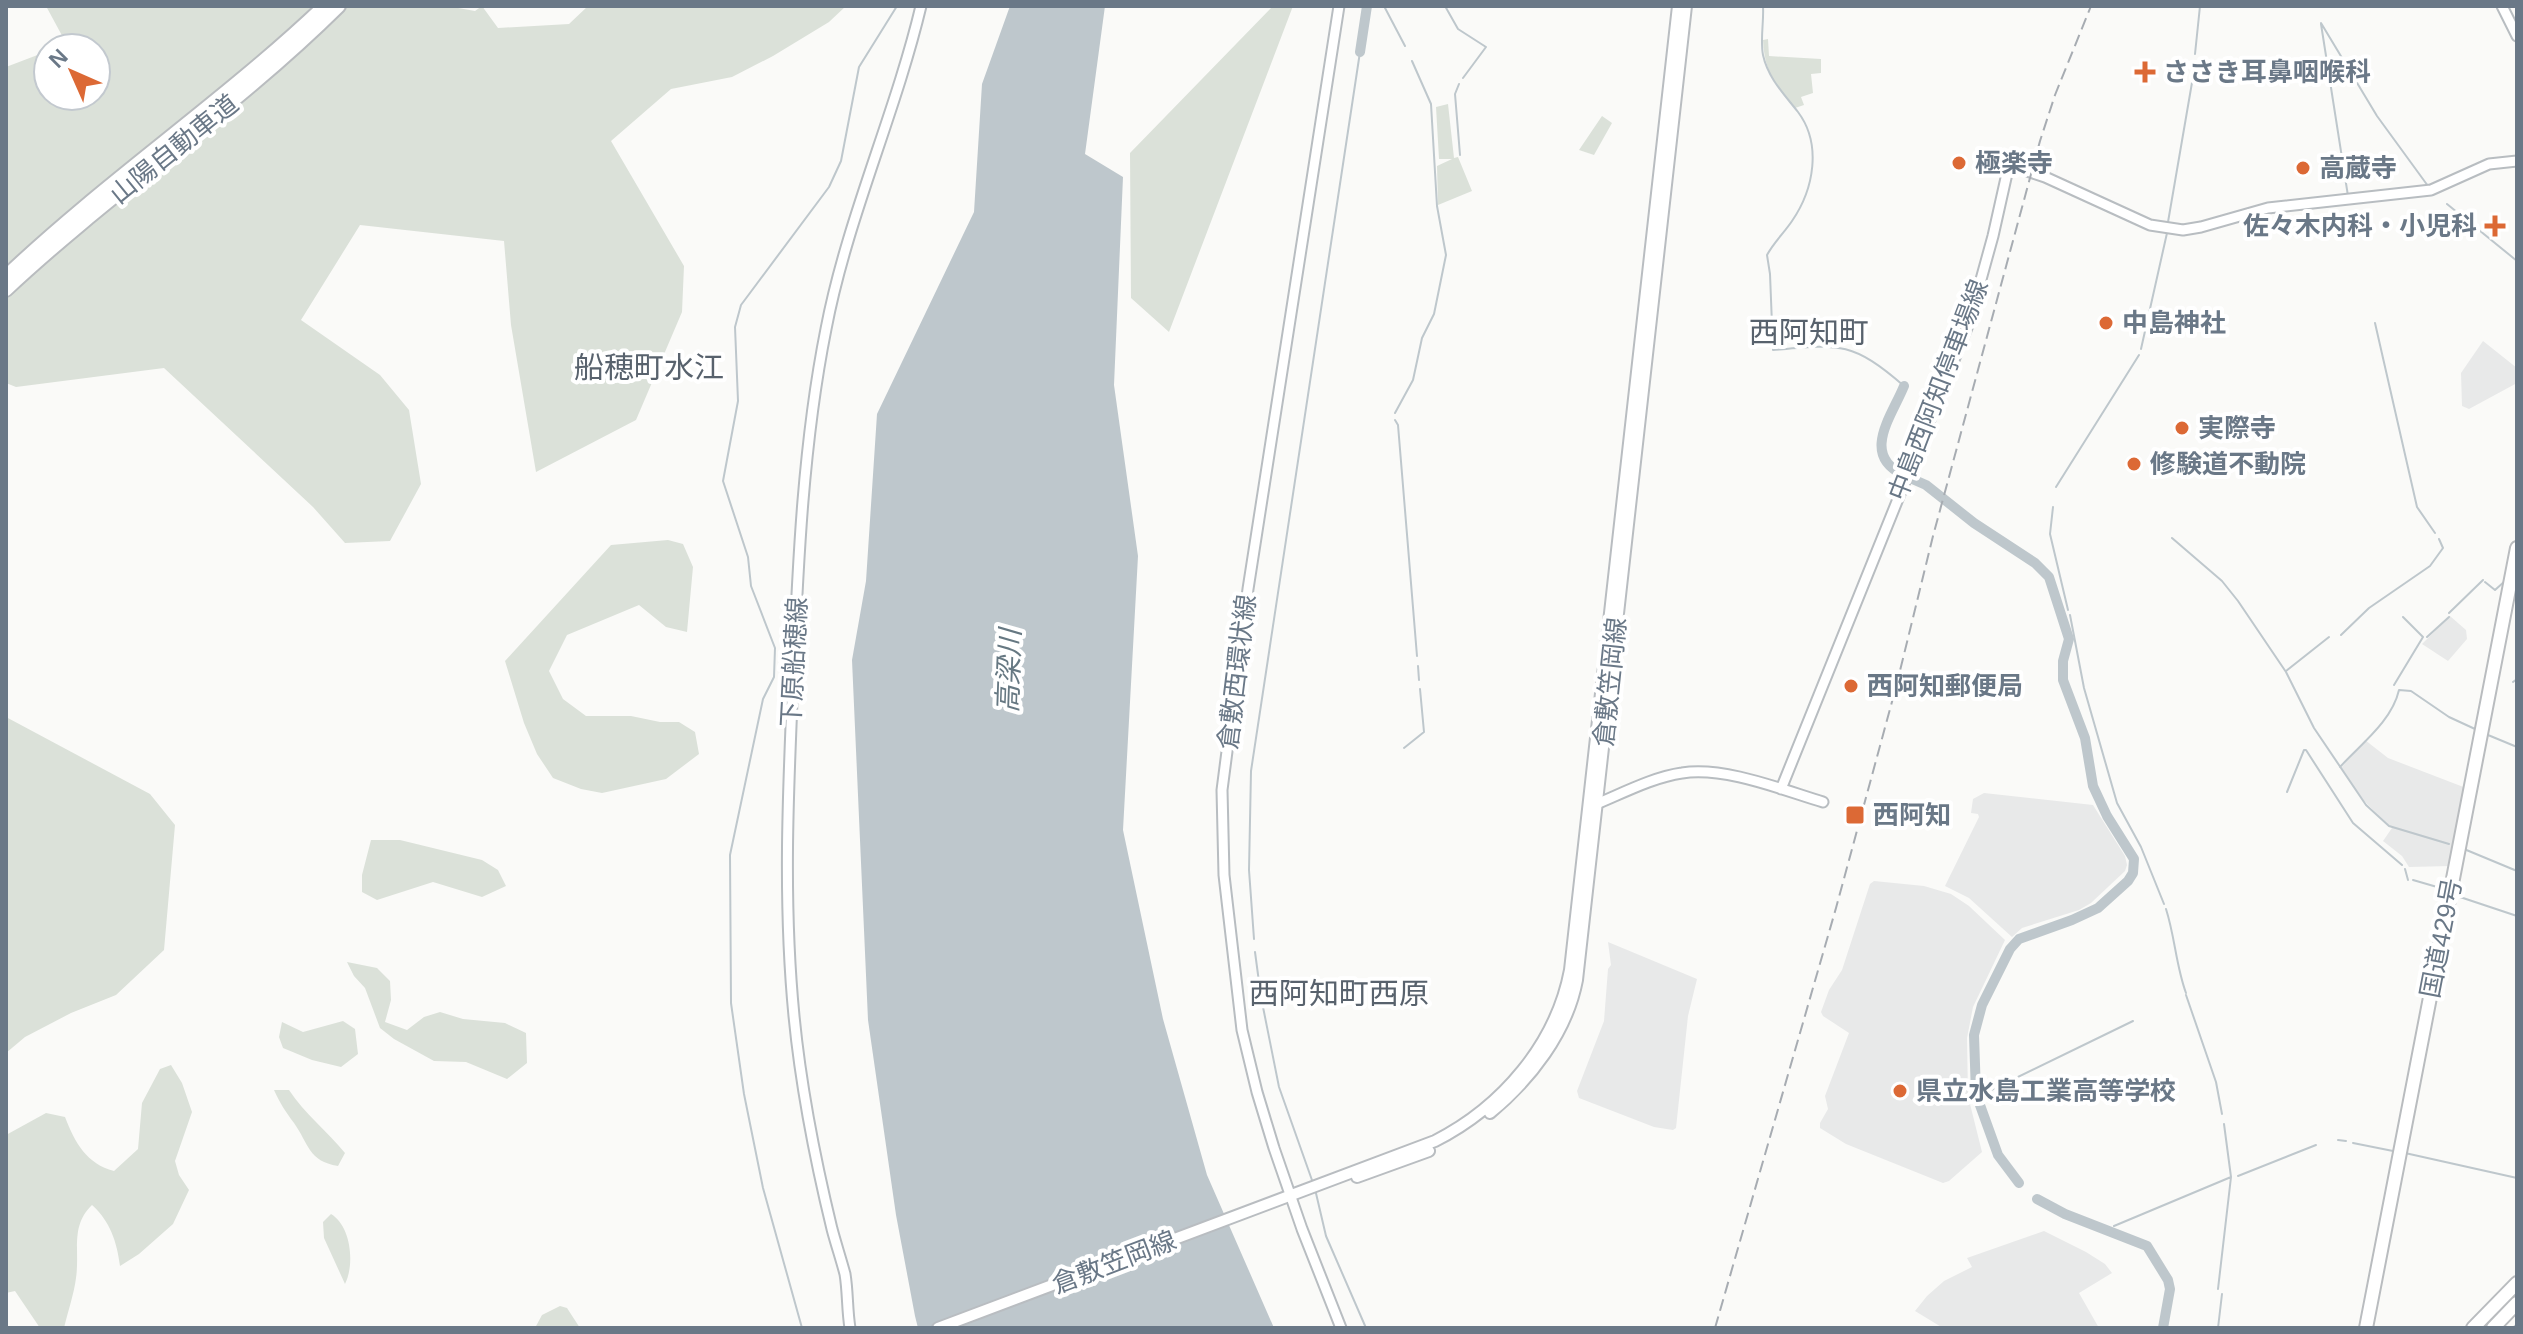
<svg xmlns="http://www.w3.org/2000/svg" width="2523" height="1334" font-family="Helvetica,'Noto Sans JP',sans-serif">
  <rect width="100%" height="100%" fill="#fafaf8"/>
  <!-- built -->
  <path fill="#e8e9e9" d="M2483,341L2517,368V383L2469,409L2462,406L2461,373Z
    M2450,616L2466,630L2467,639L2448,661L2422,644Z
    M2365,740L2388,758L2466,788L2451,866L2409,867L2402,856L2383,841L2392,828L2364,801L2341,768Z
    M1984,793L2093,805L2125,856L2127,865L2125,871L2091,903L2079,910L2022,928L2012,937L1969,898L1945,886L1979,817L1978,814L1971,813L1973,799Z
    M1874,881L1924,886L1951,894L1969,906L2005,940L1973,1007L1967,1038L1968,1096L1982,1152L1949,1181L1943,1183L1846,1144L1820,1128V1123L1828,1109L1825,1096L1849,1033L1823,1016L1821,1012L1829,990L1842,970L1870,884Z
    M1608,942L1697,979L1688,1016L1676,1128L1673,1130L1654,1127L1579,1098L1577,1091L1604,1021L1608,969L1611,965Z
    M2044,1231L2086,1252L2105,1264L2112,1273L2079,1293L2099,1328H1943L1915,1311L1927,1296L1944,1281L1972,1267L1967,1258Z"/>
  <!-- green -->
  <path fill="#dbe1d9" d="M46,6H447L475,11L482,6L498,28L569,24L588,6H846L829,22L773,56L732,77L671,89L611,141L684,266L682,312L636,420L536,472L511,325L504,241L360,225L301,320L380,375L409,410L421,484L390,541L345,543L313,507L164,368L16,387L6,383V67L48,51V96H96V48H55L66,43Z
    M1273,6H1293L1169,332L1131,298L1130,153Z
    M1768,39L1769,56L1821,59V73L1811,74L1813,93L1801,97L1804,105L1795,108C1775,87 1764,69 1763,40Z
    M1448,104L1454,158L1458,157L1472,191L1438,205L1437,166L1452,159H1439L1436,107Z
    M1602,116L1612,123L1594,155L1579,150Z
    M668,540L683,544L693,567L687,632L666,627L639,605L567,635L549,671L563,699L586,716H631L660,722H679L695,732L699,754L666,779L602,793L581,789L553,778L537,754L524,723L505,661L611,545Z
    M6,717L150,794L175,825L164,950L116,995L71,1013L25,1037L6,1053Z
    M371,840H400L482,860L498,870L506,886L482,897L433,882L377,900L362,892V875Z
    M347,962L377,968L390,981L391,1000L385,1022L407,1030L424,1017L440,1012L463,1019L505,1023L526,1033L527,1063L507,1079L466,1062L434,1061L394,1039L380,1028L365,988L354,976Z
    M343,1021L355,1029L358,1054L341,1067L312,1060L283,1048L279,1037L282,1022L303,1032Z
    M171,1065L182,1083L192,1112L175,1161L179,1175L189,1190L173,1224L139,1254L120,1266C117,1242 110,1221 92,1205C70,1226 80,1251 76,1278C74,1294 68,1311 64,1328H40L15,1291L6,1293V1135L46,1113L65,1117C75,1143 87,1164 114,1171L138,1149L142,1103L160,1069Z
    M274,1090H289C305,1114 327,1131 345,1153L338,1166C308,1161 309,1144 294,1123C285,1111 280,1103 274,1090Z
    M331,1214C351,1226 355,1264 345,1284L324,1238L323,1222Z
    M560,1306L567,1308L580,1328H535L542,1315Z"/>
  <!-- water -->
  <path fill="#bec7cc" d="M1010,6H1105L1085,154L1123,177L1114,385L1138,556L1123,830L1163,1019L1207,1175L1274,1328H918L915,1316L896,1215L868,1020L852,660L866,581L877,414L974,212L982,84Z"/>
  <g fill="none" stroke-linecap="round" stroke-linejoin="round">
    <!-- stream -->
    <path stroke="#bec7cc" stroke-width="2" d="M1384,6L1405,46
      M1445,6L1458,29L1486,47L1463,78
      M1763,6C1764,22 1760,40 1763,55C1768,78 1784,94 1798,112C1822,144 1814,189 1792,221C1784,233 1774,242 1767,255L1770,274L1773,350C1839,344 1852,341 1904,386
      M2321,23L2377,116L2428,186
      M2321,24L2348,196
      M2195,54L2200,6
      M1459,84L1455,94L1460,155
      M2447,204L2517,261
      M2168,222L2194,71
      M2375,323L2417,507L2435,533
      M2141,349L2167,233
      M1395,413L1413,380L1422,338L1434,314L1446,255L1437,206L1431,104L1412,61
      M1395,420L1398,425L1417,656
      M2056,487L2139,355
      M2053,507L2050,534L2068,610
      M2172,538L2222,581L2238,601L2286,672L2314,728L2366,805L2389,826L2449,844
      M2485,582L2495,590L2505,581
      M2449,613L2483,580
      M2070,615L2084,688L2117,803L2141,847L2164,904
      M2341,635L2369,608L2430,566L2443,548L2439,539
      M2427,637L2449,617
      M1418,666L1419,680
      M2286,671L2329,637
      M2513,682L2517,679
      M2394,685L2423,637L2403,617
      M2488,735L2517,747
      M1404,748L1424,732L1420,689
      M2340,767C2361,744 2392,721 2399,690L2411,691L2449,717L2475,729
      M2287,792L2304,750H2306L2353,823L2402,865
      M2464,849L2517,871
      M2405,869L2408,880
      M2413,880L2444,889
      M2454,895L2517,916
      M2166,909C2175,937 2176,966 2186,993
      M1254,939L1249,870L1251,771L1360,52
      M1255,952L1261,997L1279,1087L1313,1183
      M2186,995L2216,1082L2222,1114
      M1976,1094H1978
      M1983,1094L2133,1021
      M2338,1140L2346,1141
      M2353,1143L2393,1151
      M2405,1153L2517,1178
      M2238,1176L2316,1145
      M1315,1189L1326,1236L1366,1328
      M2114,1226L2231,1177
      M2108,1232L2110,1231
      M2218,1289L2231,1177L2224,1124
      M802,1328L763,1188L744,1094L731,1003L730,855L763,699L774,677L775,648L751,586L748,557L723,481L738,401L735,327L741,305L829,187L841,161L859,67L897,6
      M2218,1328L2222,1294
      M2513,1328L2517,1324"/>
    <!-- river -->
    <path stroke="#bec7cc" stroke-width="10" d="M1360,52L1367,6
      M1904,475C1860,455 1892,416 1904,386
      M1910,478L1926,485L1974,523L2035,563L2049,577L2069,639L2063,661V680L2085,738L2093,786L2107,816L2134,859L2133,873L2128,881L2098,908L2072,920L2019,939L2010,949L1982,1005L1974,1035L1976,1094L1998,1155L2019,1183
      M2037,1199L2065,1214L2147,1246L2168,1280L2170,1289L2163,1328"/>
    <defs>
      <path id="secondary" d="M1339,6L1248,589L1222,790L1224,875L1242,1030L1257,1092L1274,1148L1302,1229L1341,1328
        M2502,6L2517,36
        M1781,789L1969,323L1993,236L2008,169L2015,167L2045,177L2150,225L2183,230L2201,227L2268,208L2431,190L2489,164L2517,161
        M1594,805C1621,794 1653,777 1682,773C1724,766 1783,790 1823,802
        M850,1328C847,1310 848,1292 845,1274C841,1259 836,1244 832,1229C815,1159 801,1088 794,1016C783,903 788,792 793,679C798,563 803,444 826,329C847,219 895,115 921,6"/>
      <path id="primary" d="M1490,1113C1530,1080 1567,1033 1577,980L1686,6
        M1357,1177L1429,1151
        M938,1328L1435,1141C1502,1107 1556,1044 1570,970L1678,6"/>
      <path id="highway" d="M6,276C107,180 223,102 324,6
        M6,290C113,190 235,109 339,6
        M2366,1328L2517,548
        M2473,1328L2517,1283
        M2493,1328L2517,1303"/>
    </defs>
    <!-- secondary casing -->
    <use href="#secondary" stroke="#b8bdc1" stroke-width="13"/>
    <!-- primary casing -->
    <use href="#primary" stroke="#b9bdc1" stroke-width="14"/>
    <!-- highway casing -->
    <use href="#highway" stroke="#b9bcbf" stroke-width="16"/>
    <!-- secondary -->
    <use href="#secondary" stroke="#fff" stroke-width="9"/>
    <!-- primary -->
    <use href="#primary" stroke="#fff" stroke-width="10"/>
    <!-- highway -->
    <use href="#highway" stroke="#fff" stroke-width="12"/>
    <!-- rail -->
    <path stroke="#a7acb2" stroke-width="2" stroke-dasharray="12 6" stroke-linecap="butt" d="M1715,1328L1836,908L1896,687L1933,536L2040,141L2055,95L2091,6"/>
  </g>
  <!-- markers -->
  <g fill="#dc6935" stroke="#fff" stroke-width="3">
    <path d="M2141 60h8v8h8v8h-8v8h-8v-8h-8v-8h8z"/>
    <circle cx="1959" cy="163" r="8"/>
    <circle cx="2303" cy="168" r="8"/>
    <path d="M2491 214h8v8h8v8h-8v8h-8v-8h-8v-8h8z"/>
    <circle cx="2106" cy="323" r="8"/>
    <circle cx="2182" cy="428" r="8"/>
    <circle cx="2134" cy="464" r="8"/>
    <circle cx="1851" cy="686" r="8"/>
    <rect x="1845" y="805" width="20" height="20" rx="4"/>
    <circle cx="1900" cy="1091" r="8"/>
  </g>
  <g text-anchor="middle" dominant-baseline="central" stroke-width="8" stroke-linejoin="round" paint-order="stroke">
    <!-- poi labels -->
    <g font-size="26" font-weight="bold" fill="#6a7887" stroke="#fff" text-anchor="start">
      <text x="2163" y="72">ささき耳鼻咽喉科</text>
      <text x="1975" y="163">極楽寺</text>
      <text x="2319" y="168">高蔵寺</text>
      <text x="2477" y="226" text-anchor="end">佐々木内科・小児科</text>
      <text x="2122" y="323">中島神社</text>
      <text x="2198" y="428">実際寺</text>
      <text x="2150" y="464">修験道不動院</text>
      <text x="1867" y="686">西阿知郵便局</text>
      <text x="1873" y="815">西阿知</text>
      <text x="1916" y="1091">県立水島工業高等学校</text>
    </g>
    <!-- street labels -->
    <g font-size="26" fill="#6a7887" stroke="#fff">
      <text transform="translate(174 149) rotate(-39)">山陽自動車道</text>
      <text transform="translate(1938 390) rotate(-69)">中島西阿知停車場線</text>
      <text transform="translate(794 662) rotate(-87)">下原船穂線</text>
      <text transform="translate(1237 672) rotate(-83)">倉敷西環状線</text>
      <text transform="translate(1610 682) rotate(-84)">倉敷笠岡線</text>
      <text transform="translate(2441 938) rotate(-79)">国道429号</text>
      <text transform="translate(1114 1262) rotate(-21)">倉敷笠岡線</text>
    </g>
    <!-- water labels -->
    <g font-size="28" font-style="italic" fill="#667882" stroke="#fff">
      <text transform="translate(1009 671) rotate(-88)">高梁川</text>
    </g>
    <!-- quarter labels -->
    <g font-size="30" fill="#58626d" stroke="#fff">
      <text x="1809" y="332">西阿知町</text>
      <text x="649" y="367">船穂町水江</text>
      <text x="1339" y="993">西阿知町西原</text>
    </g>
  </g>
  <!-- border -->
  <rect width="2523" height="1334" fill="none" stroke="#6a7887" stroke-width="16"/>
  <!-- north arrow -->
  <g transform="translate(72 72) rotate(315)"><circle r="38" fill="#ffffff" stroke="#c3c9cf" stroke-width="2"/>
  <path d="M0-6L14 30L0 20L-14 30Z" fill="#dc6935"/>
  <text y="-12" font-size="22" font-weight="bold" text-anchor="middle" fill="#6a7887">N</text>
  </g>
</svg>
